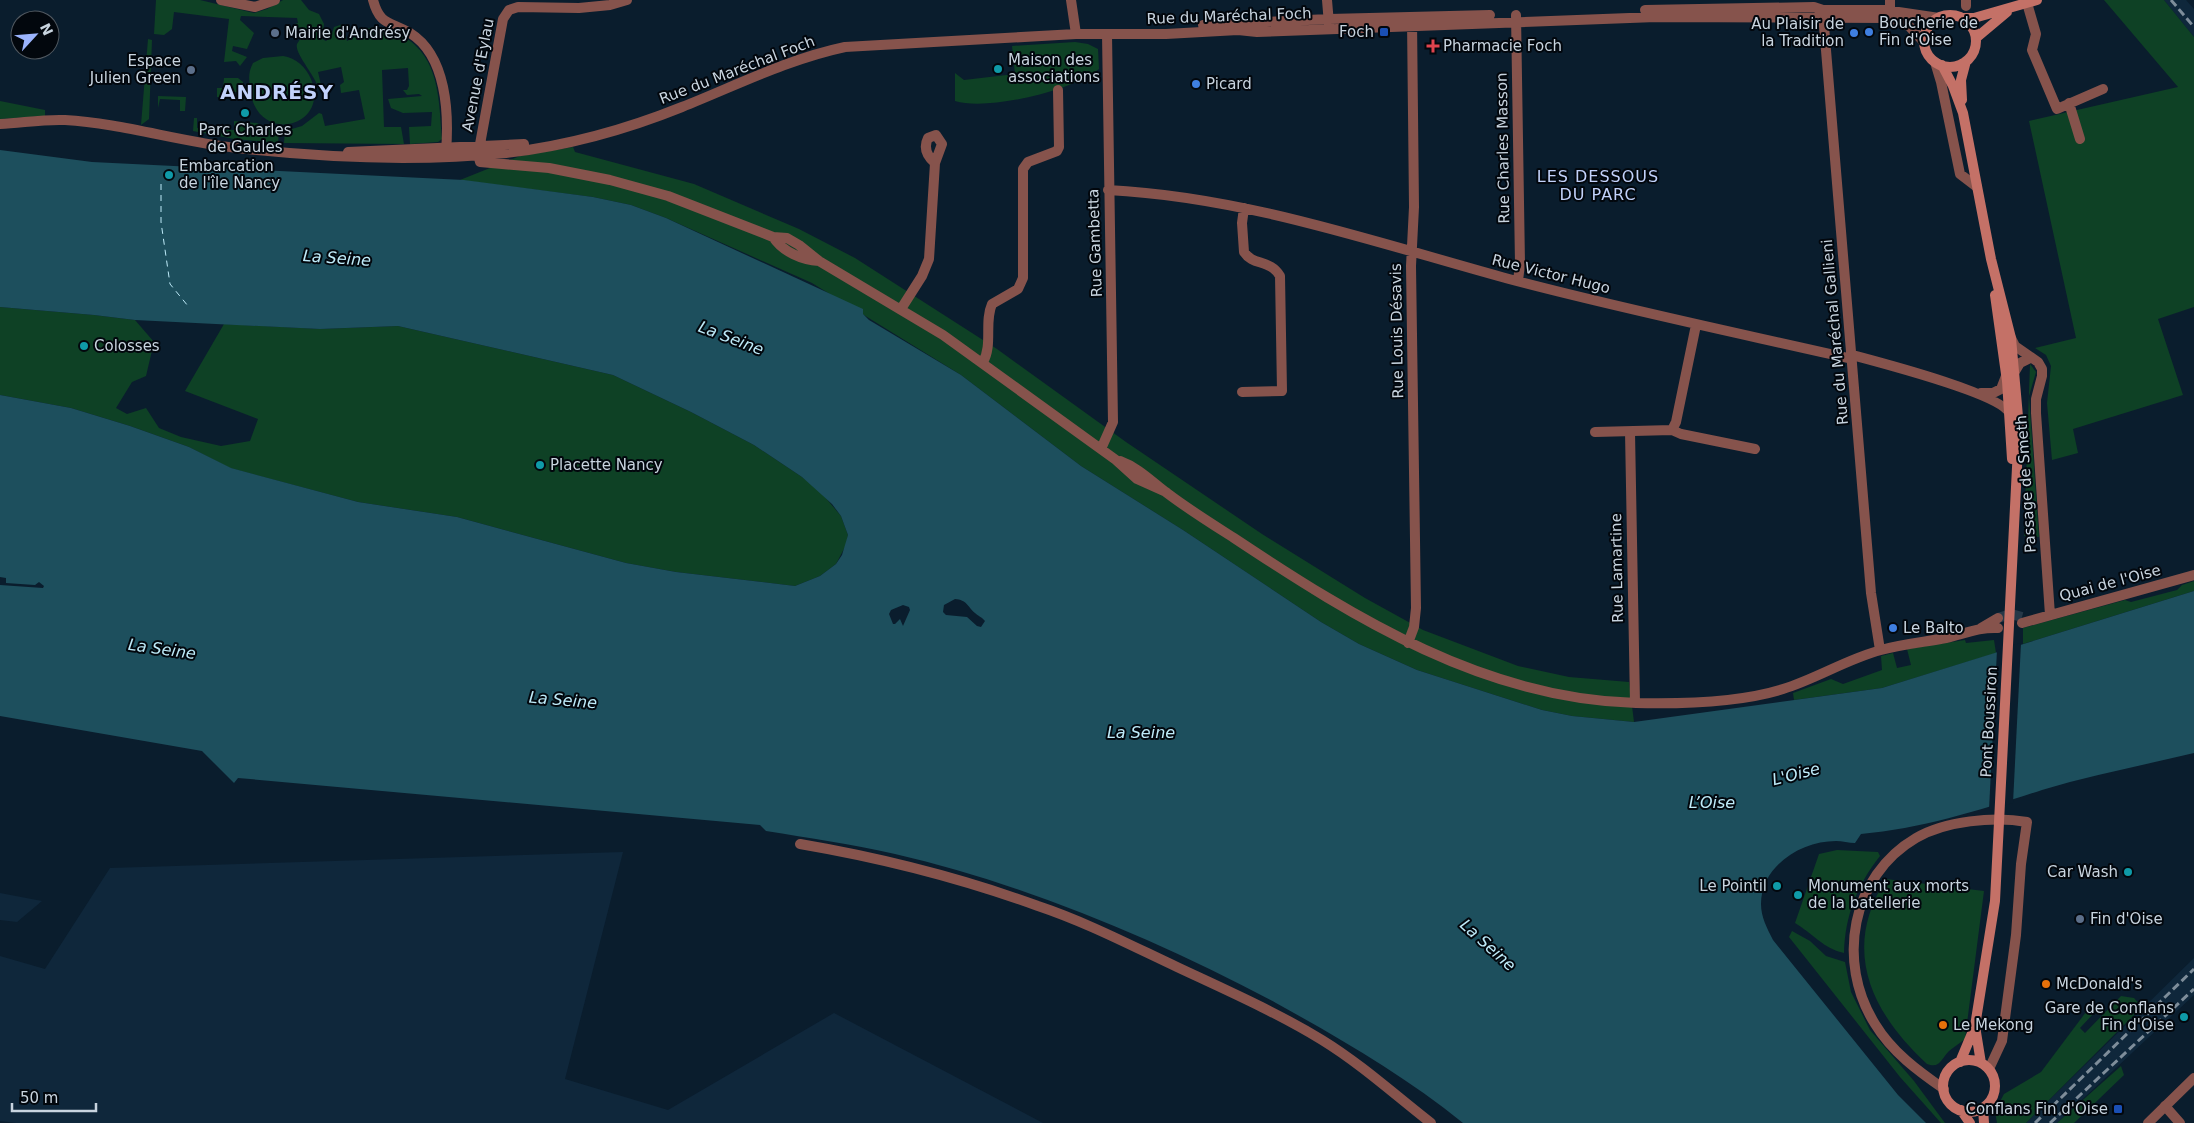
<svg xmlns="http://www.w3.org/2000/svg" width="2194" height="1123" font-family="'DejaVu Sans',sans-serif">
  <rect width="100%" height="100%" fill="#0a1d2d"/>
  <!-- built -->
  <path fill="#0f273b" d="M2164,0H2186L2194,9V37Z
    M623,852L565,1079L668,1110L834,1013L1043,1123H16L0,1121V956L45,969L110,868Z
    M0,893L42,901L17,922L0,920Z
    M2194,958V995L2057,1123H2026Z"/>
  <!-- green -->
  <path fill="#0e4125" d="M156,0H200L254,13L267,9L283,0H301L309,10L319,14L324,24L322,39L326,41L331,37L334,27L343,24L347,41L365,31V29C379,25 385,29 398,34C440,53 439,100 442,139L438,142L410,144L409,127L431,126L432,112L403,113L391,108L388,99L422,96L419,94L407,95L403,90H407L409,86L408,68L382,70L384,127H401L404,144L284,143L285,131L302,126L319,113L322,114L325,126L365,119L359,90L341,93L340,85L344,82L341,67L318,72L322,89L319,90C316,76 294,53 297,44C298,42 300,40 300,38L295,24L298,23L297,18L241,16L240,20L254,33L247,49L233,46L232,51L247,57L240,66L236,61L224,62L229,19L174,12L172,29L164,35L154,34Z
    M2104,0H2164L2194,37V307L2158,319L2183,395L2073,429L2078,453L2052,460L2047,403L2051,366L2046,355L2035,348L2076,338L2029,121L2178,87Z
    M148,39L152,40L149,119L141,125Z
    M1075,42L1088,44L1098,49L1099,69C1072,91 988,111 955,101V73L964,80L1015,74L1012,46Z
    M283,56C296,58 306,67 311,79C331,128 256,146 250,89C249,80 248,72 253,63L263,58Z
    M224,78H238L243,82L244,94L235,92L229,95V98L217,97V88H223Z
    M158,96L186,97L185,111H180V100L160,99L158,108Z
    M0,101L45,110V116L0,119Z
    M194,118H197V128L234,130V121L257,123L272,131H279L278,143L234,139L193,131Z
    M573,147L575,152L694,184L799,229L855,258L997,349L1126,442L1262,534L1365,598L1423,630L1518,666L1569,677L1629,682L1634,722L1572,716L1542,710L1417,670L1359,644L1321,622L1183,530L1081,466L961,375L812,283L666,218L631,205L593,197L460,180L520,156Z
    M0,307L94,315L135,320L154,342L146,376L132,382L116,408L127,414L146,408L159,428L181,437L221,446L250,441L258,419L185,391L224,324L320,329L398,326L613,375L691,412L754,445L802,477L819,490L841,516L848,535L846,545L836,564L820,576L795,586L676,572L626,563L457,517L358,502L230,468L189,447L130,426L71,408L0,395Z
    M2030,364L2036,372L2029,396L2039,537L2024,536Z
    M2194,581V591L2023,644V628L2125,600L2131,602L2177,590L2182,585Z
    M1965,640L1966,643L1994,640L1996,653L1882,688L1794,700L1793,693L1831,679L1843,684L1882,670L1881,656L1893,653L1897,668L1911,665L1907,649Z
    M1837,850L1878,852L1880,856C1857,885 1845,916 1844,953C1824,949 1812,933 1795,923L1819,854Z
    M1886,879L1984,891L1965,1039C1960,1043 1954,1047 1949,1051C1941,1059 1940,1069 1927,1064C1871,1012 1841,950 1886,879Z
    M1792,931L1810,941L1826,956L1845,962L1851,992L1870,1030L1914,1081L1945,1123H1941L1900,1077L1789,937Z
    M2121,996L2134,998L2142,1007L2026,1123H1997L1995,1111L2004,1094L2041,1072L2089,1008L2094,1013L2080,1028L2085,1033Z
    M2121,1066L2124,1075L2074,1123H2057Z"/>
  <!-- water -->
  <path fill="#1d4f5d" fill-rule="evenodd" d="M0,150L92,162L464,180L593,197L631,205L666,218L863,309V314L869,320L961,375L1081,466L1183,530L1321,622L1359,644L1417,670L1542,710L1572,716L1634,722L1882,688L2194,591V753C2144,765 2092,775 2042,790C1984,809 1922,829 1861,834L1855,843C1849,843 1842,841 1836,841C1801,841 1761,866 1761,904C1761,917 1767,928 1773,940L1898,1095L1926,1123H1463C1405,1076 1341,1039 1276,1003C1158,940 1025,884 895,854C852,844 809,838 766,831L760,825L238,778L234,783L202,751L0,716V585L43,588L44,586L39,582L35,585L6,583V578L0,577V395L71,408L130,426L189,447L231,468L358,502L457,517L626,563L676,572L795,586L820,576L836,564L842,555L848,535L841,516L832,504L802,477L754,445L691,412L613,375L398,326L320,329L135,320L94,315L0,307ZM955,599C967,600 967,606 975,613C978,616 982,617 985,621L981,627L977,626L967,617L946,615L943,612L944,605ZM903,605L909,607L910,610L903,626L900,619L895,624H893L889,614L891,610Z"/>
  <!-- pier -->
  <path fill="#0a1d2d" d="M2021,643L2013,803L1989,810L1997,650Z"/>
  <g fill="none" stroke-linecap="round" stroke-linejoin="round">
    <!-- ferry -->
    <path stroke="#beebf9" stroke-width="1" stroke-dasharray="6 5" stroke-linecap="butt" d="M161,184V222L170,284L188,306"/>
    <!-- minor-tunnel -->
    <path stroke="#263848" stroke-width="10" stroke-dasharray="10 5" stroke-linecap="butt" d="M1998,618L2011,614L2022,617"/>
    <!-- minor -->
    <path stroke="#86534c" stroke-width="10" d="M221,0L255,7L275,0
      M373,0C380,26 390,21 410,33C447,56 449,114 446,152
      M627,0L610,5L579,8L518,7L509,10L503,19L478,155L480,162L549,168L610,180L668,196L773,237L787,238L799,245L819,261L943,335L1116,460L1137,479L1166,492
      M1071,0L1076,34
      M1327,0L1329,24
      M1890,0V10
      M2027,3L2036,34L2032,50L2057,109L2103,89
      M1966,6V0
      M1645,10L1814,7L1823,10H1885L1939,18
      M1823,14L1871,593L1880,650
      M1516,15L1520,264L1518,281
      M1203,25L1329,19L1490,15
      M1935,62L1941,82L1960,174L1977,187
      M2069,103L2080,139
      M0,124C22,123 43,119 65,120C121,123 180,142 237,148C326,158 416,162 506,153C566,146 625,130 682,107C735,86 788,59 845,47L1076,34H1166L1238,30L1257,32L1656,17L1888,18L1909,26L1924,42
      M348,152L524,144
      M1108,190C1246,197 1377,243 1509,279C1622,309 1738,333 1852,359
      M773,237C783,252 802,260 819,261
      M901,309L922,276L929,259L935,163L942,144L936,135L928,138C923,148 927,156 935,163
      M2011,338L2015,346L2038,362L2042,369V376L2036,399V413L2050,615
      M1852,355C1878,362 2002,394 2010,414
      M983,362C993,345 984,322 992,304L1018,289L1023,278V169L1028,162L1057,151L1059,147L1058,90
      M2014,373L2020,363L2030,358
      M1242,392L1282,391L1280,276C1270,259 1253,266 1244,252L1242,223L1244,208
      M1981,393H1993L2001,389L2006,376
      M1672,430L1681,434L1755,449
      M1595,432L1672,430L1676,422L1696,325
      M1630,432L1635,703
      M1101,449L1113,422L1107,34
      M1120,461C1139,468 1151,481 1167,493C1188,509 1212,524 1234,538C1356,619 1485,699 1636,703C1682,704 1739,703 1783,689C1816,679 1847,659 1881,650C1902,644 1925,642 1946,638C1964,634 1979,627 1998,628
      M2022,623L2194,575
      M1981,628L1998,618
      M1408,643L1414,627L1416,608L1411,266L1414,207L1412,20
      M800,844C882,858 961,878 1038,906C1086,922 1132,946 1177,967C1226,990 1276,1012 1322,1040C1361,1064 1395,1095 1431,1123
      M1944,1089C1918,1071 1892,1052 1875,1024C1836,962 1851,876 1916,838C1945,821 1994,816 2027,822L2021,864L2016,935L2002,1041L1989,1069
      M2165,1106L2180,1123"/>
    <!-- tertiary -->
    <path stroke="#86534c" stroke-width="10" d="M2148,1123L2194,1078"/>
    <!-- secondary -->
    <path stroke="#c47167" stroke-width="10" d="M1924 41a26 26 0 1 1 52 0a26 26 0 1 1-52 0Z
      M1962,18H1974L2037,0
      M1976,38L2007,12
      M1942,65L1953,86L1963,113L1991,259L2011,338L2019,428L1995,901L1975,1026L1981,1063
      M1962,100L1961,80L1966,61
      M1995,295L2007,381L2012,459
      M1943 1086a26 26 0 1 1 52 0a26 26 0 1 1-52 0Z
      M1960,1062L1973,1031
      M1983,1108L1984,1123
      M1961,1110L1970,1123"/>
    <!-- rail -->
    <path stroke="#7e8d9a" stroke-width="3" stroke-dasharray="8 4" stroke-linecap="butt" d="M2171,0L2194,27
      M2035,1123L2194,969
      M2050,1123L2194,989"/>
  </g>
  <!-- markers -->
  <g fill="#1a4fb4" stroke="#02070d" stroke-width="2">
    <rect x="1379" y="27" width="10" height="10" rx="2.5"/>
    <rect x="2113" y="1104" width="10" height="10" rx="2.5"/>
  </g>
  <g fill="#3f7fe0" stroke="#02070d" stroke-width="2">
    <circle cx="1869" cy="32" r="5"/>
    <circle cx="1854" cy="33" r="5"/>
    <circle cx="1196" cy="84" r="5"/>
    <circle cx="1893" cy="628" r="5"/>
  </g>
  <g fill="#5c6f8a" stroke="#02070d" stroke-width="2">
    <circle cx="275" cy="33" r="5"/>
    <circle cx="191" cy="70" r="5"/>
    <circle cx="2080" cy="919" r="5"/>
  </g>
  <path fill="#e0444e" stroke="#02070d" stroke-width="2" d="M1430.5 38.5h5v5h5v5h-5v5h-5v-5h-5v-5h5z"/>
  <g fill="#0f9aa8" stroke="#02070d" stroke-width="2">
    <circle cx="998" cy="69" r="5"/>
    <circle cx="245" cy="113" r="5"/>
    <circle cx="169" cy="175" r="5"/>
    <circle cx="84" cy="346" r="5"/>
    <circle cx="540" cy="465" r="5"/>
    <circle cx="2128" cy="872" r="5"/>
    <circle cx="1777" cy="886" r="5"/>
    <circle cx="1798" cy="895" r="5"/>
    <circle cx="2184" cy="1017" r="5"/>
  </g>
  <g fill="#e8710a" stroke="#02070d" stroke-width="2">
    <circle cx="2046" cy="984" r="5"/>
    <circle cx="1943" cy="1025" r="5"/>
  </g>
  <g text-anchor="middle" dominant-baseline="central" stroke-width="4" stroke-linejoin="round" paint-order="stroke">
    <!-- street labels -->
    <g font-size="15" fill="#c8d4df" stroke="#02070d">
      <text transform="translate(1229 16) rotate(-2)">Rue du Maréchal Foch</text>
      <text transform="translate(737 70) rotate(-21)">Rue du Maréchal Foch</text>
      <text transform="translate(478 75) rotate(-79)">Avenue d'Eylau</text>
      <text transform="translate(1503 148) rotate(-91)">Rue Charles Masson</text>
      <text transform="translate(1095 243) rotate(-92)">Rue Gambetta</text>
      <text transform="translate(1551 274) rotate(14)">Rue Victor Hugo</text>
      <text transform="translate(1397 331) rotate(-91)">Rue Louis Désavis</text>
      <text transform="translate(1835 332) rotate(-95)">Rue du Maréchal Gallieni</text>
      <text transform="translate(2026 484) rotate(-94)">Passage de Smeth</text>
      <text transform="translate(1617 568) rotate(-91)">Rue Lamartine</text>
      <text transform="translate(2110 583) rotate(-15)">Quai de l'Oise</text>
      <text transform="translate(1989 722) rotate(-87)">Pont Boussiron</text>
    </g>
    <!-- poi labels -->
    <g font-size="15" fill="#c8d4df" stroke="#02070d" text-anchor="start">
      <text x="1879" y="23">Boucherie de<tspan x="1879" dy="17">Fin d'Oise</tspan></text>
      <text x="1844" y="24" text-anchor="end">Au Plaisir de<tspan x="1844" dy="17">la Tradition</tspan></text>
      <text x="1374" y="32" text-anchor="end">Foch</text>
      <text x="285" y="33">Mairie d'Andrésy</text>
      <text x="1443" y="46">Pharmacie Foch</text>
      <text x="1008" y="60">Maison des<tspan x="1008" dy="17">associations</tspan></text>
      <text x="181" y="61" text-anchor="end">Espace<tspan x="181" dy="17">Julien Green</tspan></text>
      <text x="1206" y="84">Picard</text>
      <text x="245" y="130" text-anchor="middle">Parc Charles<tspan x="245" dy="17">de Gaules</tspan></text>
      <text x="179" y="166">Embarcation<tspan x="179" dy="17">de l'île Nancy</tspan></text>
      <text x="94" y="346">Colosses</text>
      <text x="550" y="465">Placette Nancy</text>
      <text x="1903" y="628">Le Balto</text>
      <text x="2118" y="872" text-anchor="end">Car Wash</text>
      <text x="1767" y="886" text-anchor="end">Le Pointil</text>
      <text x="1808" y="886">Monument aux morts<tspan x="1808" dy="17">de la batellerie</tspan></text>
      <text x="2090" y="919">Fin d'Oise</text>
      <text x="2056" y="984">McDonald's</text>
      <text x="2174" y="1008" text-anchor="end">Gare de Conflans<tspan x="2174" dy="17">Fin d'Oise</tspan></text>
      <text x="1953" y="1025">Le Mekong</text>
      <text x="2108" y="1109" text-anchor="end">Conflans Fin d'Oise</text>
    </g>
    <!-- neighbourhood labels -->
    <g font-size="16" letter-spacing="1" fill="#c2d2fb" stroke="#02070d">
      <text x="1598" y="176">LES DESSOUS<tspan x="1598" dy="18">DU PARC</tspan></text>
    </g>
    <!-- water labels -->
    <g font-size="16" font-style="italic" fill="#beebf9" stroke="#02070d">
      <text transform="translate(337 258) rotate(4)">La Seine</text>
      <text transform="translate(731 338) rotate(21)">La Seine</text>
      <text transform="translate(162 649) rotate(8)">La Seine</text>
      <text transform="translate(563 700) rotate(5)">La Seine</text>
      <text x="1141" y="732">La Seine</text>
      <text transform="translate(1796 774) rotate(-14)">L'Oise</text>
      <text x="1712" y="802">L’Oise</text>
      <text transform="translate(1488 945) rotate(42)">La Seine</text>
    </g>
    <!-- district labels -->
    <g font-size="20" font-weight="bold" letter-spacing="1" fill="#c2d2fb" stroke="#02070d">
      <text x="277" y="92">ANDRÉSY</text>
    </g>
  </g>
  <!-- north arrow -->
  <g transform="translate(35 35) rotate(64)"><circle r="24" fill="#02070d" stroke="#515961"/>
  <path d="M0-4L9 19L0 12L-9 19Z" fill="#9bb4fd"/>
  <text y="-8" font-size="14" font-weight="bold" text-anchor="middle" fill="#c8d4df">N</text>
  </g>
  <!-- scale -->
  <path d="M12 1103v8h84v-8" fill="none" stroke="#c8d4df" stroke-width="2.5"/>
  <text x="20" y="1103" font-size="15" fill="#c8d4df" stroke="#02070d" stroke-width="4" paint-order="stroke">50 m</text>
</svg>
